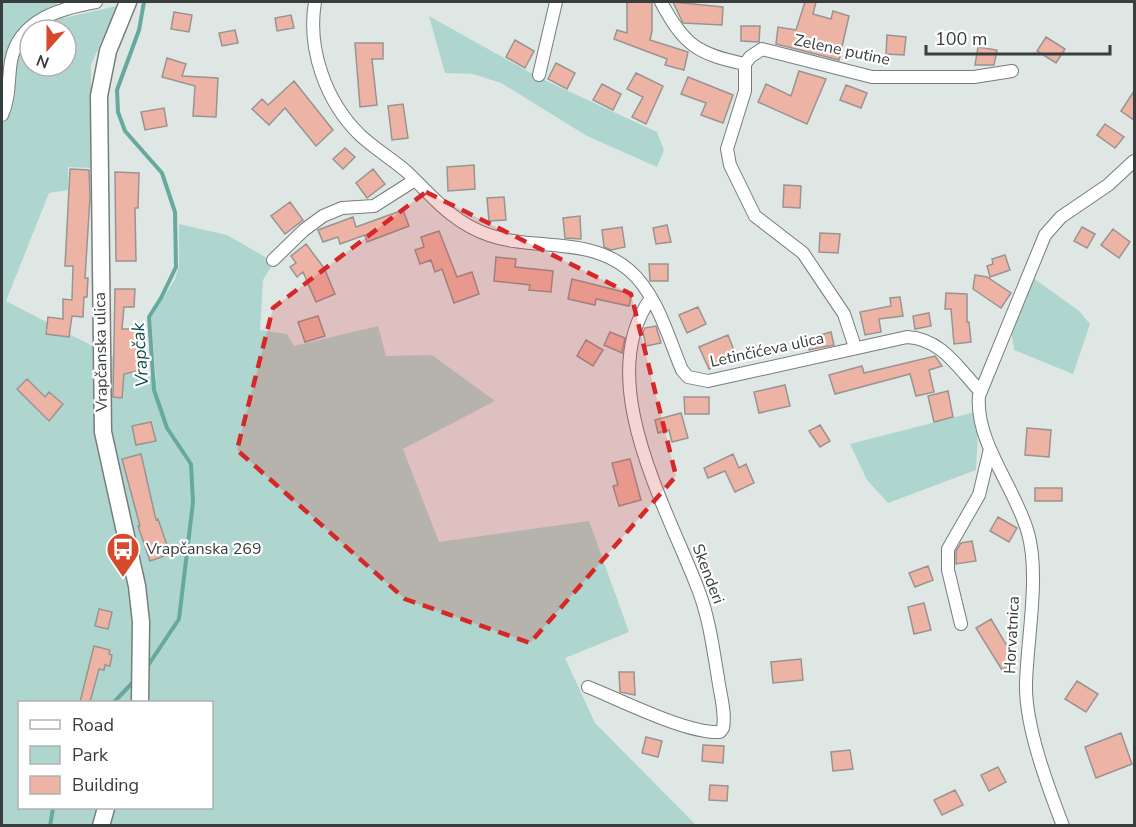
<svg xmlns="http://www.w3.org/2000/svg" width="1136" height="827" font-family="'Nunito Sans',sans-serif">
  <rect width="100%" height="100%" fill="#dfe7e5"/>
  <!-- green -->
  <path fill="#aed6ce" fill-rule="evenodd" d="M2,2H56L63,18L117,6L91,65V168L68,167V190L49,193L6,301L156,379L151,318L175,279L179,266V224L227,235L274,262L263,280L260,330L287,334L294,346L378,326L386,356L432,355L495,401L403,449L439,542L589,521L629,632L565,658L595,723L695,824L2,826ZM30,30H66V66H30ZM20,702H212V808H20Z
    M429,16L540,78L657,132L664,150L657,167L587,136L501,83L473,74L445,73Z
    M1032,277L1079,311L1090,324L1073,374L1014,350L1011,329Z
    M975,412L978,433L976,470L888,503L867,480L850,444Z"/>
  <g fill="none" stroke-linecap="round" stroke-linejoin="round">
    <!-- stream -->
    <path stroke="#67a99e" stroke-width="4" d="M144,2L139,30L117,90L118,112L125,131L162,173L175,212L176,267L161,298L149,317L154,390L167,428L191,464L193,502L179,619L147,667
      M114,702L134,681
      M50,826L53,808"/>
  </g>
  <!-- building -->
  <path fill="#edb4a5" stroke="#9a9391" stroke-width="1.5" d="M627,2H652V31L650,40L688,52L684,70L665,65L667,59L614,39L617,30L627,33Z
    M673,2L723,7L722,25L683,23Z
    M805,2H816L813,14L831,19L833,11L849,16L839,60L776,44L778,27L796,30Z
    M174,12L192,15L189,32L171,29Z
    M291,15L294,28L277,31L275,18Z
    M741,26H760L759,42L741,41Z
    M235,30L238,43L222,46L219,33Z
    M887,35L906,37L904,55L886,54Z
    M1046,37L1065,49L1056,63L1037,51Z
    M515,40L534,51L525,68L506,57Z
    M355,43H383V59H372L377,105L360,107Z
    M978,47L997,50L994,65H975Z
    M167,58L186,64L182,76L218,78L216,117L193,116L195,86L162,77Z
    M556,63L575,73L567,89L548,79Z
    M799,71L826,79L807,124L758,102L766,84L791,96Z
    M636,73L663,86L646,124L632,117L643,97L627,89Z
    M688,77L733,95L723,123L701,115L706,103L681,94Z
    M294,81L333,130L316,146L285,108L269,125L252,109L262,99L268,105Z
    M602,84L621,94L613,110L593,100Z
    M846,85L867,93L861,108L840,100Z
    M1134,91V120L1121,111Z
    M403,104L408,138L392,140L388,106Z
    M164,108L167,126L145,130L141,112Z
    M1105,124L1124,137L1115,148L1097,135Z
    M345,148L355,157L343,169L333,159Z
    M474,165L475,189L448,191L447,167Z
    M70,169L89,170L90,197L85,278H88L87,297H84L83,317L72,316L69,337L46,334L48,317L63,319V299L72,300L73,266H65Z
    M373,169L385,184L367,198L356,183Z
    M115,172L139,173L138,208H135L136,261H116Z
    M784,185L801,186L800,208L783,207Z
    M504,197L506,220L489,221L487,198Z
    M290,202L303,220L285,234L271,216Z
    M403,210L409,226L367,242L365,235L340,244L338,237L323,242L318,230L353,217L356,227Z
    M580,216L581,239L565,238L563,218Z
    M667,225L671,242L656,244L653,228Z
    M622,227L625,247L611,250L604,247L602,230Z
    M1082,227L1095,234L1087,248L1074,241Z
    M1113,229L1130,242L1119,258L1101,245Z
    M439,231L457,277L472,272L479,294L454,303L442,269L435,272L431,260L420,264L415,250L424,247L421,237Z
    M820,233L840,234L838,253L819,252Z
    M306,244L324,268L335,294L316,302L303,272L297,277L290,267L296,263L291,256Z
    M1005,255L1010,270L990,277L987,266L993,264L992,259Z
    M496,257L516,259L515,267L553,271L551,292L529,290L530,285L494,281Z
    M649,264H668V281H650Z
    M975,275L987,277L1011,293L1001,308L973,289Z
    M572,279L632,294L629,306L596,299L595,305L568,299Z
    M115,289H135L134,307H124L122,329H137L136,345L139,344L145,369L124,374L122,398L113,397Z
    M946,293L967,294V322H969L971,342L954,344L951,309H945Z
    M900,297L903,316L879,319L881,332L865,335L860,312L891,306L890,298Z
    M698,307L706,324L687,333L679,315Z
    M929,313L931,326L915,329L913,316Z
    M318,316L325,336L305,342L298,322Z
    M656,326L661,343L646,346L643,332L645,328Z
    M610,332L625,338L622,353L604,345Z
    M831,332L834,345L809,350L806,339Z
    M728,335L737,358L709,369L699,347Z
    M586,340L603,350L593,366L577,356Z
    M935,356L942,366L929,370L934,392L916,396L910,374L835,394L829,375L862,366L864,373Z
    M27,379L45,397L49,392L63,404L49,421L17,389Z
    M785,385L790,406L759,413L754,392Z
    M948,391L953,417L934,422L928,396Z
    M684,397H709V414H685Z
    M681,413L688,438L672,442L669,430L658,433L655,420Z
    M151,422L156,441L136,445L132,426Z
    M820,425L830,441L820,447L809,431Z
    M1027,428L1051,430L1049,457L1025,455Z
    M141,454L156,520L158,519L170,554L150,561L138,526H140L122,459Z
    M733,454L739,468L746,464L754,483L735,492L725,471L708,478L704,468Z
    M630,459L641,500L619,506L613,486L618,485L612,463Z
    M1035,488H1062V501H1035Z
    M998,517L1017,528L1009,542L990,531Z
    M972,541L976,561L956,564V551L961,543Z
    M928,566L933,580L915,587L909,573Z
    M924,603L931,630L914,634L908,607Z
    M99,609L112,612L108,629L95,626Z
    M991,619L1016,661L1002,670L976,628Z
    M94,646L110,650L109,654L112,655L110,666L105,665L104,670L99,669L90,702H80Z
    M801,659L803,680L773,683L771,662Z
    M619,672H634L635,695L620,692Z
    M1077,681L1098,694L1086,712L1065,699Z
    M1121,733L1132,764L1096,778L1085,747Z
    M646,737L662,741L658,757L642,753Z
    M703,745L724,746L723,763L702,761Z
    M850,750L853,769L833,771L831,752Z
    M998,767L1006,782L989,791L981,775Z
    M710,785L728,786L727,801L709,800Z
    M955,790L963,805L942,815L934,800Z"/>
  <g fill="none" stroke-linecap="round" stroke-linejoin="round">
    <defs>
      <path id="street" d="M315,2C307,49 326,102 360,135C375,149 392,159 407,172C433,197 453,223 489,235C534,251 589,236 629,270C657,294 668,337 682,370L688,377L708,381L907,337C942,339 958,368 980,391
        M661,2C684,45 697,54 745,64V91L727,149L730,165L755,216L803,253L844,314L855,347
        M745,64L750,57L762,49L872,77H974L1012,71
        M539,75L556,2
        M2,115C10,98 8,79 11,61C19,19 62,8 96,2
        M273,260L304,230L323,216L342,208L374,206L415,180
        M961,624L948,570V549L979,495L990,449
        M588,687C621,700 687,734 720,732L723,728C726,712 720,694 718,678C713,648 709,617 698,589C667,508 592,379 651,298
        M1063,826C1048,787 1025,726 1026,684C1027,640 1040,575 1028,533C1016,489 975,442 979,396L1045,235L1061,217L1108,185L1134,161"/>
      <path id="secondary" d="M128,2L108,51L99,96L103,432L137,586L141,622L140,702
        M101,826L106,808"/>
    </defs>
    <!-- street casing -->
    <use href="#street" stroke="#767d7c" stroke-width="14"/>
    <!-- secondary casing -->
    <use href="#secondary" stroke="#767d7c" stroke-width="19"/>
    <!-- street -->
    <use href="#street" stroke="#fff" stroke-width="12"/>
    <!-- secondary -->
    <use href="#secondary" stroke="#fff" stroke-width="16"/>
  </g>
  <!-- marked area -->
  <path fill="#d62828" fill-opacity="0.2" stroke="#d62828" stroke-width="4.5" stroke-dasharray="12 8" stroke-linejoin="round" d="M426,192L631,294L676,476L530,643L405,599L237,450L273,308Z"/>
  <!-- icons -->
  <defs>
    <symbol id="bus-pin" viewBox="-11 -11 22 30"><path d="M0 17L-7.5 6A9.5 9.5 0 1 1 7.5 6Z" fill="#d54a2a" stroke="#fff"/><path d="M-5-6H5V4H4V6H2V4H-2V6H-4V4H-5ZM-3.5-4V0h7V-4ZM-3.5 1.2v1.5H-2V1.2ZM2 1.2v1.5H3.5V1.2Z" fill="#fff"/></symbol>
  </defs>
  <g fill-rule="evenodd">
    <use href="#bus-pin" x="104" y="530" width="38" height="52"/>
  </g>
  <g text-anchor="middle" dominant-baseline="central" stroke-width="4.5" stroke-linejoin="round" paint-order="stroke">
    <!-- street labels -->
    <g font-size="16" fill="#3a3d3d" stroke="#fff">
      <text transform="translate(842 50) rotate(12)">Zelene putine</text>
      <text transform="translate(767 350) rotate(-12)">Letinčićeva ulica</text>
      <text transform="translate(101 352) rotate(-91)">Vrapčanska ulica</text>
      <text transform="translate(708 574) rotate(69)">Skenderi</text>
      <text transform="translate(1012 635) rotate(-87)">Horvatnica</text>
    </g>
    <!-- poi labels -->
    <g font-size="16" fill="#3a3d3d" stroke="#fff" text-anchor="start">
      <text x="146" y="549">Vrapčanska 269</text>
    </g>
    <!-- water labels -->
    <g font-size="18" font-style="italic" fill="#144e46" stroke="#fff">
      <text transform="translate(140 355) rotate(-94)">Vrapčak</text>
    </g>
  </g>
  <!-- border -->
  <rect width="1136" height="827" fill="none" stroke="#3a3d3d" stroke-width="6"/>
  <!-- legend -->
  <rect x="18" y="701" width="195" height="108" fill="#ffffff" stroke="#b0b1b1" stroke-width="1.5"/>
  <rect x="30" y="720" width="30" height="9" fill="#ffffff" stroke="#b0b1b1" stroke-width="1.5"/>
  <text x="72" y="731" font-size="18" fill="#3a3d3d">Road</text>
  <rect x="30" y="746" width="30" height="18" fill="#aed6ce" stroke="#b0b1b1" stroke-width="1.5"/>
  <text x="72" y="761" font-size="18" fill="#3a3d3d">Park</text>
  <rect x="30" y="776" width="30" height="18" fill="#edb4a5" stroke="#b0b1b1" stroke-width="1.5"/>
  <text x="72" y="791" font-size="18" fill="#3a3d3d">Building</text>
  <!-- north arrow -->
  <g transform="translate(48 48) rotate(201)"><circle r="28" fill="#ffffff" stroke="#b0b1b1" stroke-width="1.5"/>
  <path d="M0-4.5L10 22L0 15L-10 22Z" fill="#d54a2a"/>
  <text y="-9" font-size="16" font-weight="bold" text-anchor="middle" fill="#3a3d3d">N</text>
  </g>
  <!-- scale -->
  <path d="M926 45v9h184v-9" fill="none" stroke="#3a3d3d" stroke-width="3"/>
  <text x="935" y="45" font-size="18" fill="#3a3d3d" stroke="#ffffff" stroke-width="4.5" paint-order="stroke">100 m</text>
</svg>
